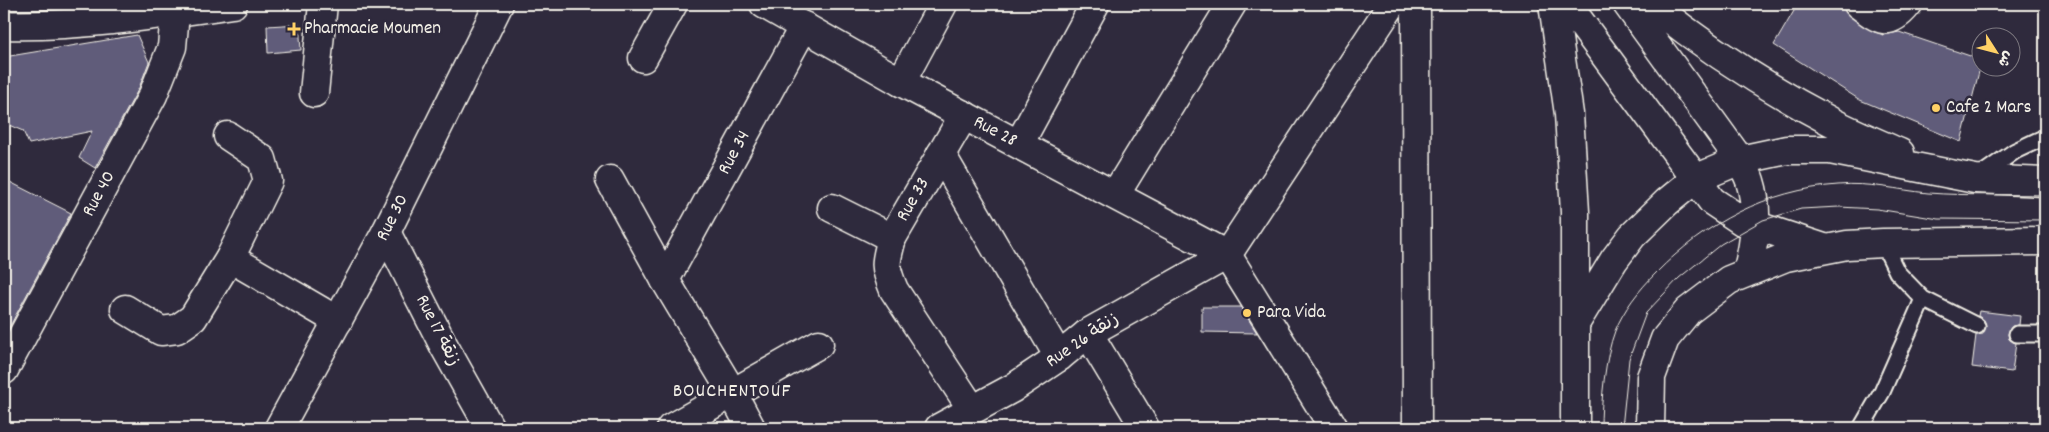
<svg xmlns="http://www.w3.org/2000/svg" width="2049" height="432" font-family="Dekko,'Playpen Sans Arabic',sans-serif">
  <rect width="100%" height="100%" fill="#2f2a3d"/>
  <filter id="ink" filterUnits="userSpaceOnUse"><feTurbulence type="fractalNoise" baseFrequency=".02" numOctaves="2"/><feDisplacementMap in="SourceGraphic" scale="10" xChannelSelector="R" yChannelSelector="G"/><feConvolveMatrix kernelMatrix="1 2 1 2 8 2 1 2 1" color-interpolation-filters="sRGB"/></filter>
  <g filter="url(#ink)">
    <!-- building -->
    <path fill="#605c7a" stroke="#f4f1e8" d="M1798,4H1836L1843,7L1849,16L1874,32L1884,35L1899,32L1982,60L1961,142L1860,100L1774,45Z
      M299,24L301,50L268,53L267,26Z
      M137,35L149,62L139,88L95,168L79,158L92,131L29,144L23,131L4,123V57Z
      M4,179L71,213L4,337Z
      M1202,307H1241L1257,333L1202,332Z
      M1979,311L2020,316L2019,325L2012,326L2008,334L2009,339L2016,343L2012,372L1972,367L1976,335L1983,334L1986,326L1984,320L1978,316Z"/>
    <g fill="none" stroke-linecap="round" stroke-linejoin="round">
      <defs>
        <path id="lane" d="M1978,177L2015,151L2045,137
          M1883,243L1897,272L1923,299L1977,326
          M2017,334H2045
          M1861,428L1882,392L1923,299"/>
        <g id="street">
          <path id="s1" d="M764,4L901,82L1227,255"/>
          <path d="M1416,4L1417,428"/>
          <path d="M1858,4C1879,20 1889,28 1908,4"/>
          <path d="M4,25C80,27 157,15 233,4"/>
          <path d="M643,58L673,4"/>
          <path d="M901,82L943,4"/>
          <path d="M314,93L323,4"/>
          <path d="M964,115L892,238C885,263 884,266 894,290L972,409"/>
          <path d="M1019,144L1095,4"/>
          <path d="M941,154L1059,357"/>
          <path d="M610,180L665,280L732,392L751,428"/>
          <path d="M1115,195L1232,4"/>
          <path d="M832,208L892,238"/>
          <path d="M386,232L444,346L490,428"/>
          <path d="M1227,255L1334,428"/>
          <path d="M230,258L338,321"/>
          <path id="s2" d="M665,280L804,26"/>
          <path d="M125,309L161,331L177,329L193,318L230,258L268,181L262,159L228,136"/>
          <path d="M1088,333L1145,428"/>
          <path id="s3" d="M4,370L153,95L172,47L175,13"/>
          <path id="s4" d="M279,428L386,232L499,4"/>
          <path d="M671,428L819,344"/>
          <path d="M939,428L1013,388L1059,357L1088,333L1227,255L1392,4"/>
        </g>
        <path id="secondary" d="M1553,4L1569,114L1575,212V428
          M1567,4L1712,201L1742,221L1824,248
          M1627,4L1740,160C1743,166 1748,174 1750,181C1759,209 1755,244 1747,272
          M1651,4C1706,48 1767,88 1830,121C1853,133 1877,143 1900,153
          M1575,324L1614,260L1632,236L1667,202L1695,179L1740,160L1787,150H1830L1975,179L2045,182
          M1650,428L1651,377L1665,339L1688,311L1729,280L1786,257L1847,245L1883,243L2045,241"/>
      </defs>
      <!-- lane casing -->
      <use href="#lane" stroke="#f4f1e8" stroke-width="19"/>
      <!-- street casing -->
      <use href="#street" stroke="#f4f1e8" stroke-width="31"/>
      <!-- secondary casing -->
      <use href="#secondary" stroke="#f4f1e8" stroke-width="31"/>
      <!-- lane -->
      <use href="#lane" stroke="#2f2a3d" stroke-width="15"/>
      <!-- street -->
      <use href="#street" stroke="#2f2a3d" stroke-width="28"/>
      <!-- secondary -->
      <use href="#secondary" stroke="#2f2a3d" stroke-width="28"/>
      <!-- tram -->
      <path stroke="#f4f1e8" stroke-width="1" d="M1601,428C1601,401 1605,357 1615,331C1624,309 1639,290 1656,273C1705,223 1767,190 1838,185C1868,182 1898,190 1928,193C1967,196 2006,194 2045,195
        M1622,428L1629,359L1646,313L1679,278L1721,244L1763,220L1801,209L1839,207L1877,209L1939,219L2045,220"/>
    </g>
  </g>
  <!-- markers -->
  <g fill="#ffd166" stroke="#2f2a3d" stroke-width="2">
    <path d="M291.5 21.5h5v5h5v5h-5v5h-5v-5h-5v-5h5z"/>
    <circle cx="1936" cy="108" r="5"/>
    <circle cx="1247" cy="313" r="5"/>
  </g>
  <g text-anchor="middle" dominant-baseline="central" stroke-width="5" stroke-linejoin="round" paint-order="stroke">
    <!-- poi labels -->
    <g font-size="19" fill="#f4f1e8" stroke="#2f2a3d" text-anchor="start">
      <text x="304" y="29">Pharmacie Moumen</text>
      <text x="1946" y="108">Cafe 2 Mars</text>
      <text x="1257" y="313">Para Vida</text>
    </g>
    <!-- street labels -->
    <g font-size="19" fill="#f4f1e8" stroke="#2f2a3d">
      <text stroke="none"><textPath href="#s1" startOffset="264">Rue 28</textPath></text>
      <text stroke="none"><textPath href="#s2" startOffset="145">Rue 34</textPath></text>
      <text stroke="none"><textPath href="#s3" startOffset="200">Rue 40</textPath></text>
      <text transform="translate(914 200) rotate(-60)">Rue 33</text>
      <text stroke="none"><textPath href="#s4" startOffset="239">Rue 30</textPath></text>
      <text transform="translate(437 331) rotate(63)">Rue 17 زنقة</text>
      <text transform="translate(1083 341) rotate(-34)">Rue 26 زنقة</text>
    </g>
    <!-- neighbourhood labels -->
    <g font-size="20" letter-spacing="1" fill="#f4f1e8" stroke="#2f2a3d">
      <text x="732" y="392">BOUCHENTOUF</text>
    </g>
  </g>
  <!-- margin -->
  <rect width="2049" height="432" fill="none" stroke="#2f2a3d" stroke-width="20"/>
  <rect x="10" y="10" width="2029" height="412" fill="none" stroke="#f4f1e8" stroke-width="2" filter="url(#ink)"/>
  <!-- north arrow -->
  <g transform="translate(1996 52) rotate(126)"><circle r="24" fill="#2f2a3d" stroke="#7e7a81"/>
  <path d="M0-4L9 19L0 12L-9 19Z" fill="#ffd166"/>
  <text y="-8" font-size="14" font-weight="bold" text-anchor="middle" fill="#f4f1e8">ش</text>
  </g>
</svg>
